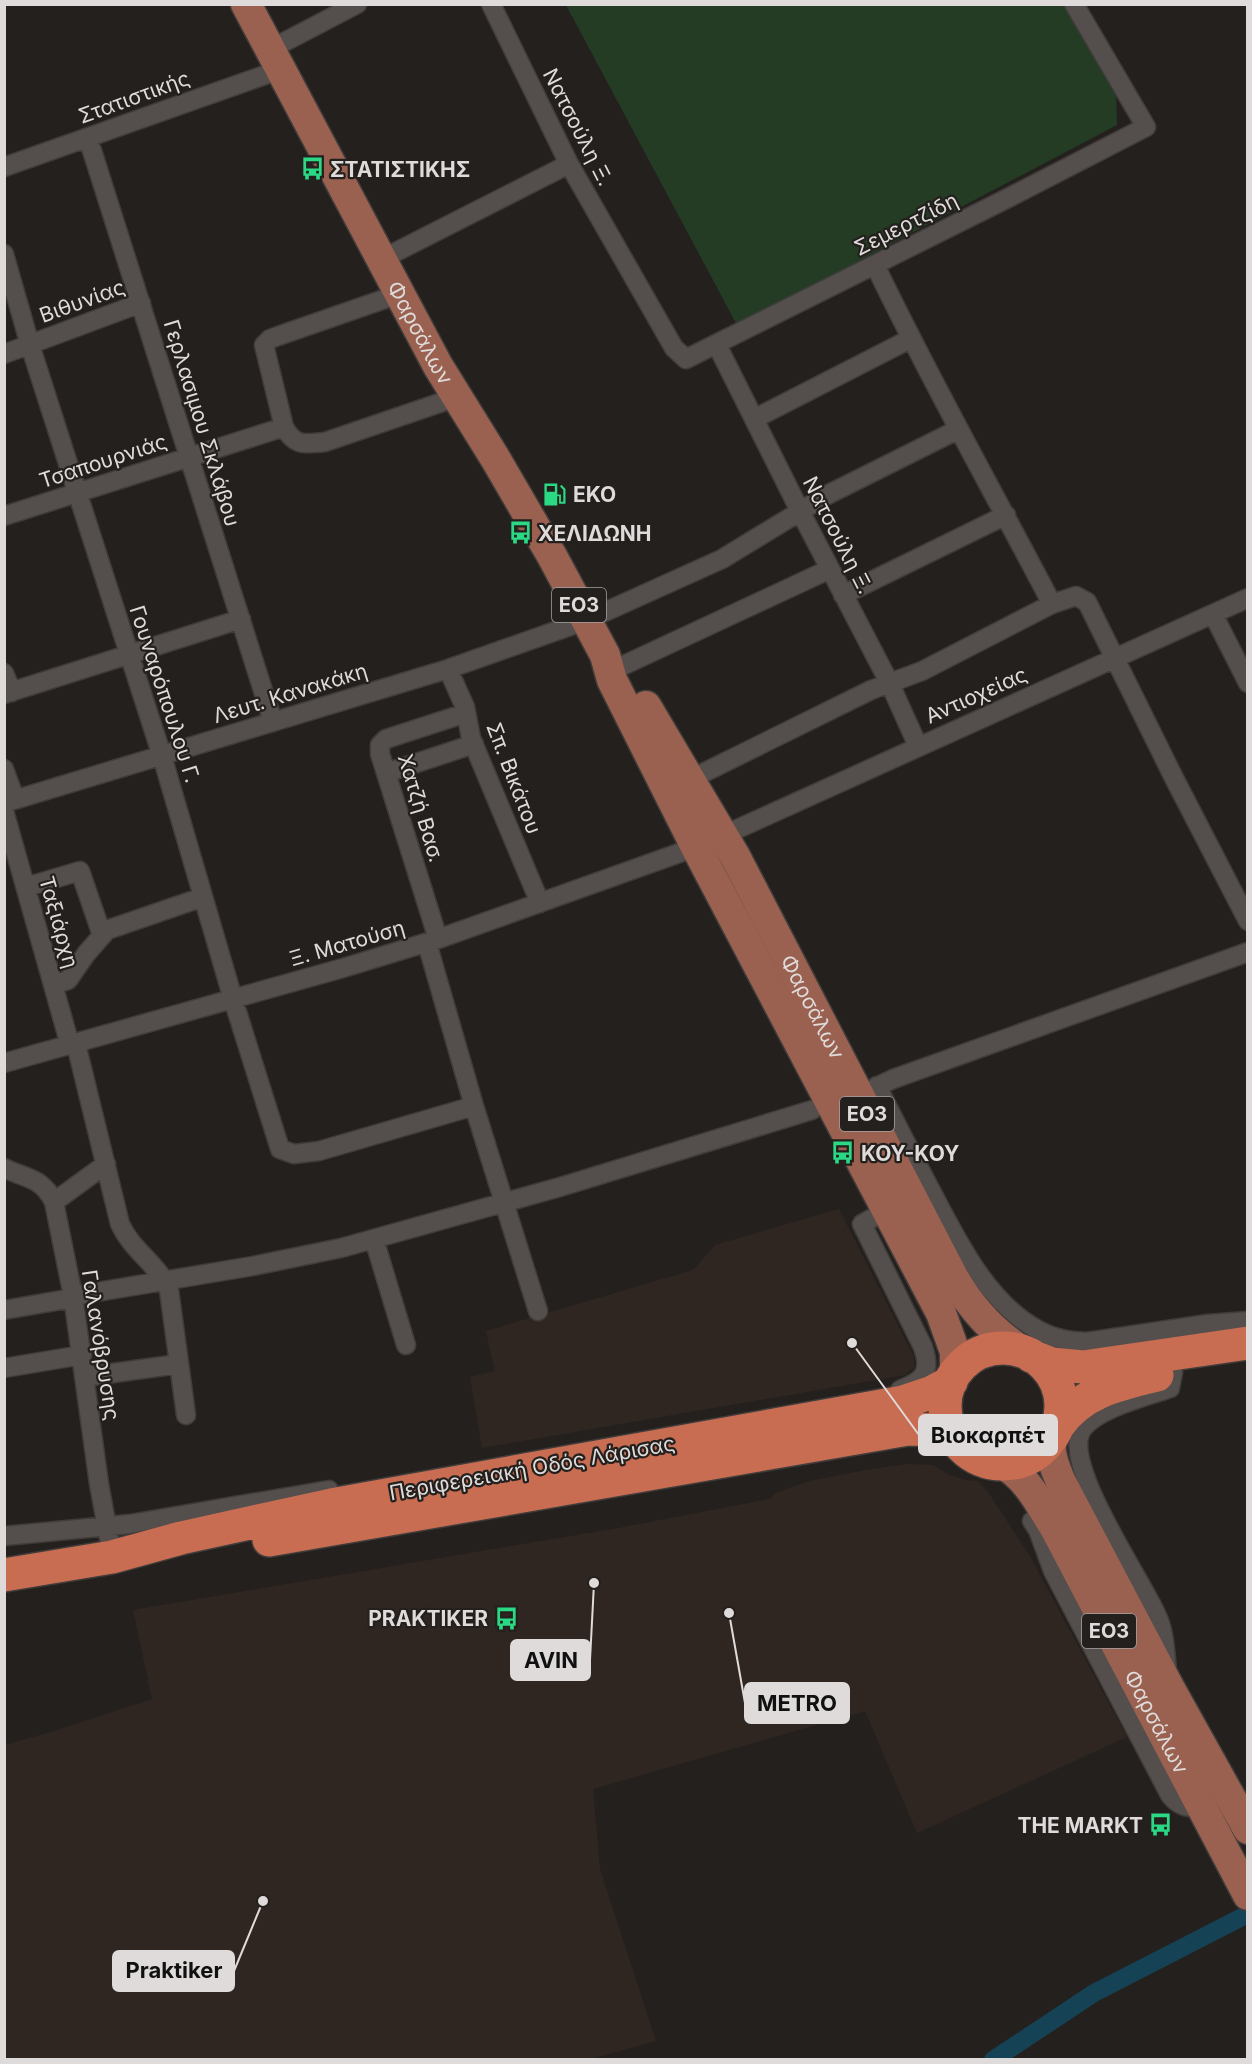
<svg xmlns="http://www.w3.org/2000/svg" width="1252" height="2064" font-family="Inter,sans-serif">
  <rect width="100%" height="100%" fill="#24201e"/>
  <!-- built -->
  <path fill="#302621" d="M839,1209L914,1357V1368L905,1375L482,1448L470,1377L495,1371L486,1331L693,1270L715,1245Z
    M907,1464L933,1465L949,1475L966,1480L978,1481L988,1492L1030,1556L1127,1737L917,1833L865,1711L593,1789L600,1869L656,2041L587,2060L5,2059V1745L54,1731L152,1699L133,1610L624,1527L769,1499L776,1493L809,1481L866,1470Z"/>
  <!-- green -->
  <path fill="#243c24" d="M566,5H1072L1116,86L1117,125L737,325Z"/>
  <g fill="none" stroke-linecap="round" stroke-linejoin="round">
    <!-- canal -->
    <path stroke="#154255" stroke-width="18" d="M993,2060L1094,1993L1248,1914"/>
    <defs>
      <path id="street" d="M491,4L569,164L674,348L686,359L1008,198L1146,127L1074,4
        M269,50L357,4
        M88,138L273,722
        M4,167L279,70
        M4,254L30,345L162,756L233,999L280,1149L294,1154L319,1151L474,1106
        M380,260L569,164
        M875,265C930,380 993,491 1052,604
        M399,294L278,336L270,339L264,345L284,427C295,447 305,444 325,442L457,397
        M717,345L800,511L890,684L918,746
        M4,354L141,303
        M754,419L910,339
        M4,516L284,427
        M843,595L1006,515
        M1213,614L1248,683
        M622,666L830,569
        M448,669L465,707L471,738L540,903
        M4,673L12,692
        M4,694L241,619
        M4,769L15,799
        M386,773L474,744
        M689,780L871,690L922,671L1052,604L1076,596L1087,602L1174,778L1248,921
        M4,803L448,669L587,620L722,559L827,495L959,429
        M4,811L70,1045
        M724,835L1248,598
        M26,887L80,871L102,935
        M438,939L386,773L380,754V745L386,739L466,713
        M427,943L474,1106L538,1311
        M53,985L68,980L86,954L107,930L203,897
        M76,1044L120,1224C132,1251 158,1264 169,1290L186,1415
        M4,1063L343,968L438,939L696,847
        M877,1086C894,1120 911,1153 929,1187C956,1238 986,1302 1038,1330C1054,1339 1069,1341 1087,1342L1208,1324L1248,1321
        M866,1092L893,1079L1248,952
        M4,1168C26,1179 42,1177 54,1202L73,1296L99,1484L109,1538
        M54,1202L106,1164
        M887,1210L862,1224L923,1347C932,1373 923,1381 900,1390
        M374,1239L406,1345
        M73,1296L253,1266L341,1248L560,1187L812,1110
        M4,1310L73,1298
        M4,1368L82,1355
        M84,1377L179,1364
        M1046,1513L1032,1521L1038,1530L1053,1571L1170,1795C1179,1807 1189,1808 1203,1808
        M4,1536L130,1524L329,1490
        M1167,1670C1165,1652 1165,1633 1157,1616C1142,1580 1058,1461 1083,1428C1099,1408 1145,1397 1170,1388L1173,1372"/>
      <g id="primary">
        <path id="s1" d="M246,4L438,366L495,458L552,556L605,655L612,680L696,847L941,1313L955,1352V1374"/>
        <path id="s2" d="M646,706L735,856L953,1277C971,1308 993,1333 1024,1352"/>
        <path d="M1051,1439C1049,1454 1055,1468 1061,1482L1169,1687L1248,1829"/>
        <path id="s3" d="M1002,1464C1026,1475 1041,1506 1055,1528L1248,1895"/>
      </g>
      <path id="highway" d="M945 1406a58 58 0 1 1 116 0a58 58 0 1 1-116 0Z
        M1031,1356L1052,1364L1083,1367L1248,1343
        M1058,1426C1081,1392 1119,1384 1157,1375
        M269,1540L908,1429L943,1430L954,1437
        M4,1575L112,1557L181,1538L331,1505L903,1402L930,1393L951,1382"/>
    </defs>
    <!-- street casing -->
    <use href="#street" stroke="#403c3a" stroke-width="21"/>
    <!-- primary casing -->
    <use href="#primary" stroke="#403c3a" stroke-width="33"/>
    <!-- highway casing -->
    <use href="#highway" stroke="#403c3a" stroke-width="36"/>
    <!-- street -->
    <use href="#street" stroke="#544f4d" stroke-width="18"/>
    <!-- primary -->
    <use href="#primary" stroke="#9a6150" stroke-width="30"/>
    <!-- highway -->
    <use href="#highway" stroke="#c86d52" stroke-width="33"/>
  </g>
  <!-- icons -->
  <defs>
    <symbol id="bus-bare" viewBox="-9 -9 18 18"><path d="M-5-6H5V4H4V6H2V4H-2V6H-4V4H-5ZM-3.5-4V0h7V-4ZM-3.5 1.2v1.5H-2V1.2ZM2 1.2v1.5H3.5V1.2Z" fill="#2bd884" stroke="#24201e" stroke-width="2.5" paint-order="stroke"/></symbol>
    <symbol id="fuel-bare" viewBox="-9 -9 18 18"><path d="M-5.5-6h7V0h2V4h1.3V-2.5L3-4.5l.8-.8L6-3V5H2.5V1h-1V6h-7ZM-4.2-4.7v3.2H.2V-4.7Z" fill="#2bd884" stroke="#24201e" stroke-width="2.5" paint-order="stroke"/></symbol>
  </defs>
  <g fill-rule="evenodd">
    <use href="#bus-bare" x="296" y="152" width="33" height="33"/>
    <use href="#fuel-bare" x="538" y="478" width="33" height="33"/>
    <use href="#bus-bare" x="504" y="516" width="33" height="33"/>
    <use href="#bus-bare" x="826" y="1136" width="33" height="33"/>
    <use href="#bus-bare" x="490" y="1602" width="33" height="33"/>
    <use href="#bus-bare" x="1144" y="1808" width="33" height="33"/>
  </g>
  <g text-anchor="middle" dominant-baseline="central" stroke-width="4.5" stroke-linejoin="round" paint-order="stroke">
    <!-- shield labels -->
    <g fill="#24201e" stroke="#a6a3a2" stroke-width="1.5">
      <rect x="552" y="588" width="54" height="34" rx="4.5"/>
      <rect x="840" y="1097" width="54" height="34" rx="4.5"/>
      <rect x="1082" y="1614" width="54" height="34" rx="4.5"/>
    </g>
    <g font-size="20" font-weight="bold" fill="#dedbda">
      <text x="579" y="605">ΕΟ3</text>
      <text x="867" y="1114">ΕΟ3</text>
      <text x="1109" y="1631">ΕΟ3</text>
    </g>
    <!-- street labels -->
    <g font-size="21" fill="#dedbda" stroke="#24201e">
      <text transform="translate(134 97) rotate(-20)">Στατιστικής</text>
      <text transform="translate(578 127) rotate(63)">Νατσούλη Ξ.</text>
      <text transform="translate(906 224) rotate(-27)">Σεμερτζίδη</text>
      <text transform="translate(82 301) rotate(-20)">Βιθυνίας</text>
      <text stroke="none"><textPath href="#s1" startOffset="372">Φαρσάλων</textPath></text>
      <text transform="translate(202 423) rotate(73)">Γερλασιμου Σκλάβου</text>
      <text transform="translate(103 461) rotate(-18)">Τσαπουρνιάς</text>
      <text transform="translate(838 535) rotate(63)">Νατσούλη Ξ.</text>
      <text transform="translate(290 693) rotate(-17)">Λευτ. Κανακάκη</text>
      <text transform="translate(165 694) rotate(72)">Γουναρόπουλου Γ.</text>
      <text transform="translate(976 695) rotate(-24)">Αντιοχείας</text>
      <text transform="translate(514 778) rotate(69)">Σπ. Βικάτου</text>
      <text transform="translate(421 808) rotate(73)">Χατζή Βασ.</text>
      <text transform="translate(59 922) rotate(74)">Ταξιάρχη</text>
      <text transform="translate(347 943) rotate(-16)">Ξ. Ματούση</text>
      <text stroke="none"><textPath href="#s2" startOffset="344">Φαρσάλων</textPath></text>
      <text transform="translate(101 1345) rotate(81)">Γαλανόβρυσης</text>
      <text transform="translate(532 1468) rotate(-10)">Περιφερειακή Οδός Λάρισας</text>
      <text stroke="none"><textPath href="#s3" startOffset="303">Φαρσάλων</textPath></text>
    </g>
    <!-- poi labels -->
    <g font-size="21" font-weight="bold" fill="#dedbda" stroke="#24201e" text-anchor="start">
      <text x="330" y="169">ΣΤΑΤΙΣΤΙΚΗΣ</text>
      <text x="573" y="494">EKO</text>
      <text x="538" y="533">ΧΕΛΙΔΩΝΗ</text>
      <text x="861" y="1153">ΚΟΥ-ΚΟΥ</text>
      <text x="488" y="1618" text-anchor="end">PRAKTIKER</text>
      <text x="1143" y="1825" text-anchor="end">THE MARKT</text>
    </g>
  </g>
  <!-- callouts -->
  <path fill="none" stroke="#dedbda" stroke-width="2" d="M852 1343L919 1435M594 1583L590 1660M729 1613L745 1703M263 1901L234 1971"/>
  <g fill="#dedbda" stroke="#24201e" stroke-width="2">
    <circle cx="852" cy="1343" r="6"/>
    <circle cx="594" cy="1583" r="6"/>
    <circle cx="729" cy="1613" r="6"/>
    <circle cx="263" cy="1901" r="6"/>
  </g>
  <g fill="#dedbda" stroke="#dedbda" stroke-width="2">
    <rect x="919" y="1415" width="138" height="40" rx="6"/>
    <rect x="511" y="1640" width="79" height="40" rx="6"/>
    <rect x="745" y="1683" width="104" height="40" rx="6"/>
    <rect x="113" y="1951" width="121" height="40" rx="6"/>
  </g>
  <g font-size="22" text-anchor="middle" font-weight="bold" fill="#111">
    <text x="988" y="1443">Βιοκαρπέτ</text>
    <text x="551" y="1668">AVIN</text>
    <text x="797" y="1711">METRO</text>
    <text x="174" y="1978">Praktiker</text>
  </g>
  <!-- border -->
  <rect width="1252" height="2064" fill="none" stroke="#dedbda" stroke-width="12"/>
</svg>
